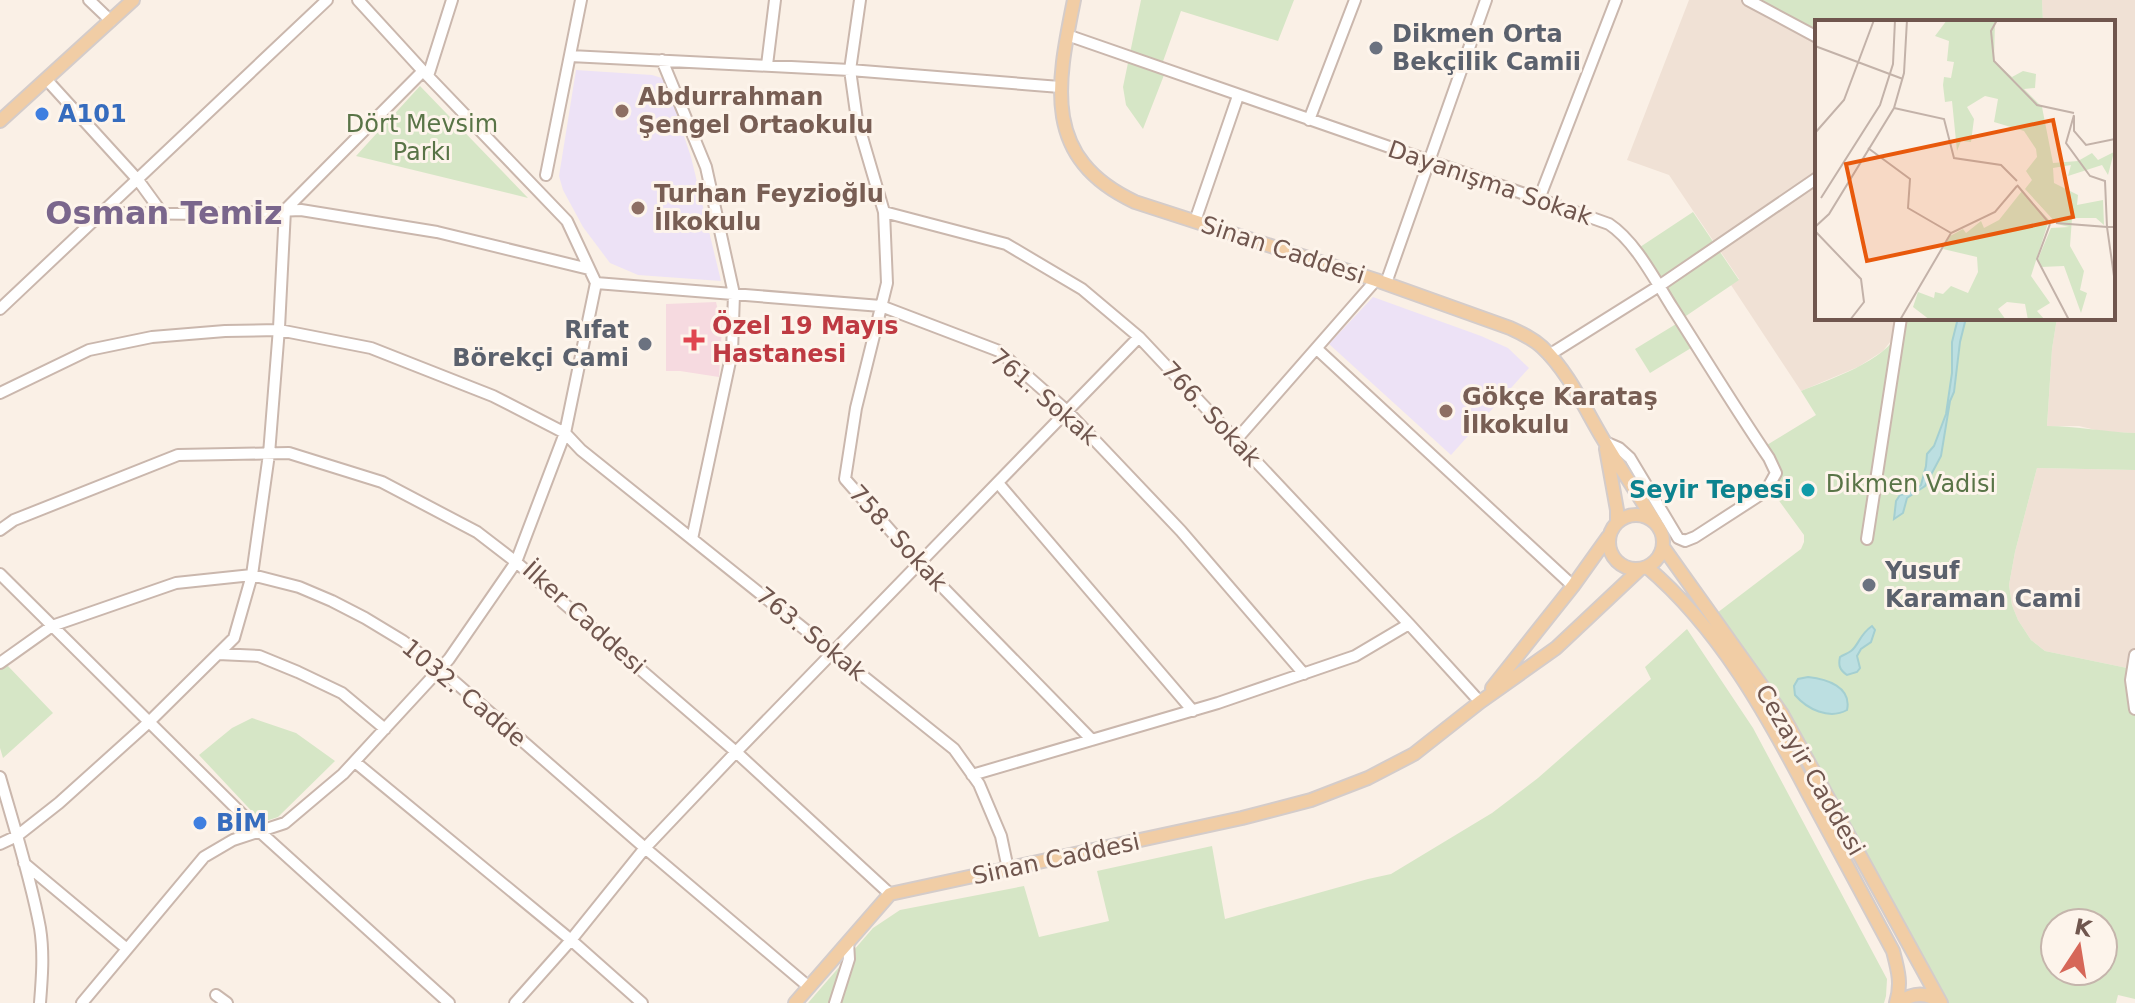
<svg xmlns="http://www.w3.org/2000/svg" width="2135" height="1003" font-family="'DejaVu Sans',sans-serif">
  <rect width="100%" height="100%" fill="#faf0e6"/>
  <!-- residential -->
  <path fill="#f0e1d5" d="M1689,0H1748L1817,37V318H1901L1898,332L1883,351L1858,367L1801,391L1731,285L1739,279L1669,175L1627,160Z
    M2042,0H2135V433L2104,432L2079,426H2047L2052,349L2057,318H2113V22H2043Z
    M2037,468L2135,470V709L2132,669L2045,651L2031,640L2018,620L2012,605L2009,585L2015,552Z"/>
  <!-- education -->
  <path fill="#ede2f6" d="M576,70L652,75L665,79L691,157L721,281L638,275L610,263L583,227L563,190L559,176Z
    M1373,297L1481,336L1508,348L1529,368L1451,455L1329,344Z"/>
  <!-- medical -->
  <path fill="#f6dae0" d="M716,302L722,328L719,377L680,371H666V304Z"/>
  <!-- green -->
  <path fill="#d6e6c6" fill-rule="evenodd" d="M1141,0H1294L1278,41L1181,11L1161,67L1166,70L1143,129L1126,105L1123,87Z
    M1748,0H2042L2043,22H1817V37Z
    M420,86L528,198L356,156Z
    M1693,212L1739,280L1680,320L1634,251Z
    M1901,318H2057L2052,349L2047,426C2077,426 2105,432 2135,433V470L2037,468L2015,552L2009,585L2012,605L2018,620L2031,640L2045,651L2132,669L2135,709V999L2118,995L2116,1003H1941L1782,714L1713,616L1801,549L1804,542V535L1769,487L1776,473L1762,448L1816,415L1801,391C1828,380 1887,361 1899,331C1900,327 1900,322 1901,318ZM2055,923H2103V971H2055Z
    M1681,321L1696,345L1650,373L1635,349Z
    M1687,629L1753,728L1887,979L1886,996L1884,1003H808L873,928L900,910L1024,886L1039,937L1109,921L1097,871L1212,846L1225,919L1368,879L1391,874L1492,813L1538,778L1651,679L1645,667Z
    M7,665L53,713L3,758L0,748V670Z
    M252,718L296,733L335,761L278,817L266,821L259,819L199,755L232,728Z"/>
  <!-- water -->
  <path fill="#bcdfe1" stroke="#a4cfd1" stroke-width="2" d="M1958,318H1966L1960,342L1954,392L1950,401L1941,456L1925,486L1907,498L1903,513L1894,519L1896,501L1900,495L1913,492L1921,485L1926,466L1927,454L1934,446L1946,414L1952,373V342Z
    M1872,626L1875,630L1871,642L1861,649L1857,656L1860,668L1857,672L1847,675C1840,670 1838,666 1840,657C1843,655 1847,654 1851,651C1859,645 1859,635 1872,626Z
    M1808,677C1827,679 1852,687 1847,710C1829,720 1807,709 1795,695L1794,686L1798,679Z"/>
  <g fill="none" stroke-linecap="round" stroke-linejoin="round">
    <defs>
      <path id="minor" d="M89,0L111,21
        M860,0L850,70L857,120L884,212L887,283L856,408L845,479L919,563L1092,740
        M1748,0L1817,37
        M1067,35L1539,199L1609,224C1635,241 1655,280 1672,307C1704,357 1735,408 1769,458L1776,473L1766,491L1695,537L1685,541L1678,538L1630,458L1619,448L1605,442
        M570,56L850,70L1060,87
        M662,60L706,167L734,294L732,352L692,539
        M767,65L775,0
        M428,76L452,0
        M46,79L138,180L162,213
        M1309,120L1355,0
        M546,175L581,0
        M1539,199L1616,0
        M884,212L1006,244L1082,289L1139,337L1409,624L1480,702
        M104,213L210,214L301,210L437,232L589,269
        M1195,221L1238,96
        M596,283L881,306L999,351L1067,411L1181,531L1304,674
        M1386,283L1486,0
        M0,309L327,0
        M1317,349L1573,586
        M1549,355L1659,286L1817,178
        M0,393L89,350L152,337L225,331L279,330L371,348L493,396L565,433L581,450L954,749L979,784L1001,836L1008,869
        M1236,440L1376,280
        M998,483L1193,711
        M0,530L14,520L178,455L289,453L382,482L477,532L516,562L736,752L890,894
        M1867,539L1901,318
        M0,574L259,831L449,1003
        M218,654L259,656L298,672L342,693L385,729
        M2135,655L2131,680L2135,709
        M0,663L52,626L176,583L252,575L299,587L332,601L365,618L403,641L440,669L645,848L809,987
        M355,762L571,940L642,1003
        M972,775L1218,703L1355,656L1409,624
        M0,777C14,826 31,879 40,928C44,953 42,978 40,1003
        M0,844L17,836L59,803L149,722L234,638L252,575L269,454L279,328L285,210L423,71
        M24,863L127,949
        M216,995L227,1003
        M82,1003L204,857L233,840L285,823L343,774L449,659L516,562L565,433L596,283L567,221L423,71L358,0
        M515,1003L571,940L645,848L736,752L1139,337
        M835,1003L849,959L848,942"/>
      <path id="major" d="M1074,0C1057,84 1041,158 1135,202L1376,280L1510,328C1521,333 1532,338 1542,347C1568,371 1585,409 1603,439C1620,468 1638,495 1656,523
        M0,121L133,0
        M1606,449L1617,510V522
        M1609 542a27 27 0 1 1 54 0a27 27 0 1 1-54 0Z
        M1663,547L1782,714L1941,1003
        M1647,567C1719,628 1766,713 1809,795C1837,847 1865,899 1893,951C1898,970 1902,984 1896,1003
        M1492,688L1573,586L1608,537
        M795,1003L890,894L1242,818L1311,800L1368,778L1414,754L1480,702L1556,648L1639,570
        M1899,1003C1913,992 1927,992 1941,1003"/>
    </defs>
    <!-- minor casing -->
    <use href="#minor" stroke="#cab7ad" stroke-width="14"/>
    <!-- major casing -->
    <use href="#major" stroke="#d4ccca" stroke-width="16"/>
    <!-- minor -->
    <use href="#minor" stroke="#fff" stroke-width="10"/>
    <!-- major -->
    <use href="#major" stroke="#f1cda5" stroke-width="12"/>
  </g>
  <!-- markers -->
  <g fill="#6b7280" stroke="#fdf4eb" stroke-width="3">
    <circle cx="1376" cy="48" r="8"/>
    <circle cx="645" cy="344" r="8"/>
    <circle cx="1869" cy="585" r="8"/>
  </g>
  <g fill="#8d6e63" stroke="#fdf4eb" stroke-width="3">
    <circle cx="622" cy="111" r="8"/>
    <circle cx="638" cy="208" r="8"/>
    <circle cx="1446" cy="411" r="8"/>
  </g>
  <g fill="#3f7fe0" stroke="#fdf4eb" stroke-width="3">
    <circle cx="42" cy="114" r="8"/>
    <circle cx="200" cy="823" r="8"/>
  </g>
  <path fill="#e0444e" stroke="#fdf4eb" stroke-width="3" d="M690 328h8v8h8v8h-8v8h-8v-8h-8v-8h8z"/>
  <circle fill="#0f9aa8" stroke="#fdf4eb" stroke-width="3" cx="1808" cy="490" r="8"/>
  <g text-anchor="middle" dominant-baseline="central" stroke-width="6" stroke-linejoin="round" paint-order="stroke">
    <!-- worship labels -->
    <g font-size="24" font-weight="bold" fill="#5b616d" stroke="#fdf4eb" text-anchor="start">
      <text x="1392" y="34">Dikmen Orta<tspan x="1392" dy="28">Bekçilik Camii</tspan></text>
      <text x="629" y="330" text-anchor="end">Rıfat<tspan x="629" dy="28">Börekçi Cami</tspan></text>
      <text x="1885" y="571">Yusuf<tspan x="1885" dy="28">Karaman Cami</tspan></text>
    </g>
    <!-- education labels -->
    <g font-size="24" font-weight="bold" fill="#785e54" stroke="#fdf4eb" text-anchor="start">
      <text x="638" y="97">Abdurrahman<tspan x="638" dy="28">Şengel Ortaokulu</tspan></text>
      <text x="654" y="194">Turhan Feyzioğlu<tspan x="654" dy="28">İlkokulu</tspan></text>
      <text x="1462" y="397">Gökçe Karataş<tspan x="1462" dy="28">İlkokulu</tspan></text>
    </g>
    <!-- shop labels -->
    <g font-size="24" font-weight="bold" fill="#366cbe" stroke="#fdf4eb" text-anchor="start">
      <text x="58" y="114">A101</text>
      <text x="216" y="823">BİM</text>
    </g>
    <!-- park labels -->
    <g font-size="24" fill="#597447" stroke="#fdf4eb">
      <text x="422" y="124">Dört Mevsim<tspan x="422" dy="28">Parkı</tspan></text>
      <text x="1911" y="484">Dikmen Vadisi</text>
    </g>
    <!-- street labels -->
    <g font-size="24" fill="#70564e" stroke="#fdf4eb">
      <text transform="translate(1490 183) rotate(19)">Dayanışma Sokak</text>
      <text transform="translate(1283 250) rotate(18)">Sinan Caddesi</text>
      <text transform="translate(1044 397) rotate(41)">761. Sokak</text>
      <text transform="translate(1211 414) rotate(47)">766. Sokak</text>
      <text transform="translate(898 538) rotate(48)">758. Sokak</text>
      <text transform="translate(584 618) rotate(42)">İlker Caddesi</text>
      <text transform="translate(811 634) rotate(39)">763. Sokak</text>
      <text transform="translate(464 693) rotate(40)">1032. Cadde</text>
      <text transform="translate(1810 770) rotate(60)">Cezayir Caddesi</text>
      <text transform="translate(1056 859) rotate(-12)">Sinan Caddesi</text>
    </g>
    <!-- health labels -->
    <g font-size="24" font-weight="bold" fill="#be3a42" stroke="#fdf4eb" text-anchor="start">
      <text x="712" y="326">Özel 19 Mayıs<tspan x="712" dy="28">Hastanesi</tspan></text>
    </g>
    <!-- culture labels -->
    <g font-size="24" font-weight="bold" fill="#0d838f" stroke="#fdf4eb" text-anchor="end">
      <text x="1792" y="490">Seyir Tepesi</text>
    </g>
    <!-- district labels -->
    <g font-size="32" font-weight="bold" fill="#7a668c" stroke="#fdf4eb">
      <text x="164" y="213">Osman Temiz</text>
    </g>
  </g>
  <!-- overview -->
  <g transform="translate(1815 20)">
    <rect width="300" height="300" fill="#faf0e6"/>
    <path d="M132,0H180L179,41L197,57L208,51L221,54L220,68L209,69L227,87L238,143L263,141L277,133L283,140L299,132L293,155L287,145L253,156L256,145L238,148L239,163L263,175L262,185L288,180L289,205L281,198H257L255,226L269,251L265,270L272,273L266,293L249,246L226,247L223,239L236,208L254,207L242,204L210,169L217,160L211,151L222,137L221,129L209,111L179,102L183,79L170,76L152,87L159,99L156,122L146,121L142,131L137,81L130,82L128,65L129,57L136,58L139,42L132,41L134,21L120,16ZM207,171L234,200L216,256L235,283L222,291L230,300H213L210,284L192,282L183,289L191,300H115L98,287L103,272L119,278L120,272L128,274L136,266L153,273L163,252L162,237L128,229L135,216L148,209L151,213L166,201L169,208L184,200Z" fill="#d6e6c6"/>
    <path fill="none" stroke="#c3b2a9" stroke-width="2" d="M182,0L176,11L179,41L222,85L259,93M246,0H284M0,26L88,59M79,88L129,99L139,138L186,145L202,161M259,95L251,123L275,156L290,161L292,207H300M259,96V111L271,125L300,119M0,113L29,80L59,0M53,128L95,159L93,188L136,213M202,165L235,204M6,178L65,85L78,44L80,0M241,203L292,207L300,263M235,204L222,239L254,300M0,207L14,194L79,88L89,53L92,0M0,211L46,259L49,282L35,300M85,300L136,213L180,192L202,166"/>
    <path fill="#e8590c" fill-opacity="0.15" stroke="#e8590c" stroke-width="4" d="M238,100L258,197L52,241L31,144Z"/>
    <rect width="300" height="300" fill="none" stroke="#70564e" stroke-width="4"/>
  </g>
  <!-- north arrow -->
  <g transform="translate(2079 947) rotate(12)"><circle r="38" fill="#fdf4eb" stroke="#c5b5ac" stroke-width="2"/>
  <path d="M0-6L14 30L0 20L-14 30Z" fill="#d66758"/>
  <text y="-12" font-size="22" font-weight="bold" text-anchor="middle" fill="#70564e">K</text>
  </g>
</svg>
